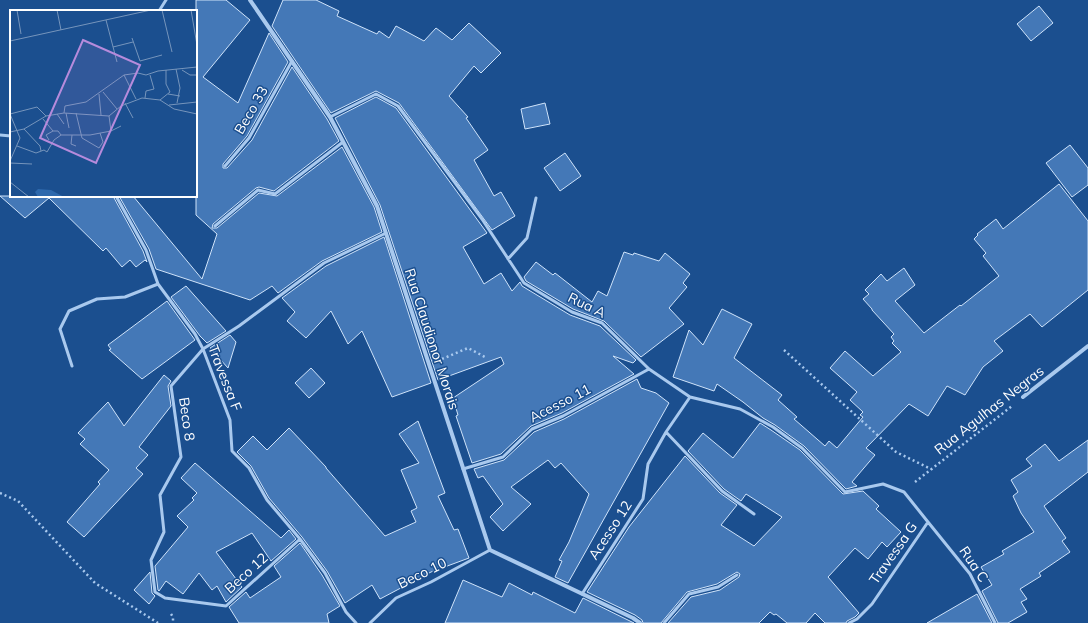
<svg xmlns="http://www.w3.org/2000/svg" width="1088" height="623" font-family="Mulish,sans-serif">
  <rect width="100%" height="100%" fill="#1b4f8f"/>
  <!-- building -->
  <path fill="#4478b7" stroke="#cfe3fa" d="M196,0H226L250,20L203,77L238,103L269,33L288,62L247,136L223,164V168H227L252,140L292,67L327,119L339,141L274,191L259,187L256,188L213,224L212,228H217L259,193L277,196L342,147L374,207L382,232L322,261L278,293L272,286L250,300L156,269L149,249L119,196H133L202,279L217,234L196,215Z
    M283,0H316L339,11L337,16L377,34L379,31L389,38L396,26L424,41L436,28L452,40L469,23L501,53L481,73L474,66L449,96L468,117L466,118L488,150L474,160L494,196L501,192L515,216L492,230L399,103L376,91L331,113L272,26Z
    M1039,6L1053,23L1031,41L1017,24Z
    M376,97L396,108L487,233L463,247L484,284L501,273L512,291L520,282L522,286L570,315L600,326L636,360L633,363L613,356L634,374L562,413L531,426L501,454L472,463L456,416L458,415L453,398L504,364L501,357L438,380L380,205L335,118Z
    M545,103L550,124L525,129L521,109Z
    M1070,145L1088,168V185L1072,197L1046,163Z
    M565,153L581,176L560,191L544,168Z
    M1059,184L1088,221V290L1042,327L1030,314L994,341L1003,351L983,367L965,395L947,386L928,416L909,404L866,448L875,455L852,482L857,486L846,489L804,446L775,425L763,418L743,402L717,384L714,391L673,377L689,330L703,345L722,309L752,324L734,358L782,395L778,400L797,417L794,419L825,446L829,441L837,448L863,417L860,415L863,412L850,400L857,392L830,368L845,351L873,376L901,352L892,343L894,341L891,337L894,334L872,310V309L863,299L869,294L865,290L881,274L887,281L904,268L915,285L895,301L924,333L960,305L961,306L999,276L983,256L986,253L974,239L978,235L977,234L996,219L1003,229Z
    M0,196H113L143,251L147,262L145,260L136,267L130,260L122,267L106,248L103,251L49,198L25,218Z
    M384,237L431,383L392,397L362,331L348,344L331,311L306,338L287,321L295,312L282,298L326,266Z
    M624,252L633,255L634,253L659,261L665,253L690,274L683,283L687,287L669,308L684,324L641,357L604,321L573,309L526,281L524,277L536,262L553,275L555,273L592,302L598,291L607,296Z
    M186,286L226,331L207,343L200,336L171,297Z
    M167,301L195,340L142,379L109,350L111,349L108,345Z
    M230,335L236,342L228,368L210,348Z
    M311,368L325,383L309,398L295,383Z
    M164,375L171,381L168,386L171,406L139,447L148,455L136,468L143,474L84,537L67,522L100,484L98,482L109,470L80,444L85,439L78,433L108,402L124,426Z
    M637,379L641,388L656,393L669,403L568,583L555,577L562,561L559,560L569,542L589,494L561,463L555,468L548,460L511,487L531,504L503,531L490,517L503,504L483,476L478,478L474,469L504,460L534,432L564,419Z
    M418,421L445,493L438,496L454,530L458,529L469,558L431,572L380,599L372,585L345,603L327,571L302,537L269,498L251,466L237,452L253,436L267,450L289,428L326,467V468L385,536L416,522L411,511L417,508L401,470L419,463L399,434Z
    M760,423L771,430L800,450L843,494L863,491L879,506L876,509L901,532L887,547L882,542L868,559L855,548L828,577L859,613L855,617L847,621L846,623H825L815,613L806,623H787L776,614L774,615L770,612L759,623H668L691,597L720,590L739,577L740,574L737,572L717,584L687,592L661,623H643L642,620L635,615L587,592L629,527L685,456L720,493L737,505L721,525L754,546L782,517L746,494L741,501L724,489L688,451L703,433L733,458Z
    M1088,440V472L1044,506L1066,538L1062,541L1070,552L1039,573L1041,576L1020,589L1027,599L1021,602L1027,612L1008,623H998L982,591L992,585L981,567L1004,554L1002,551L1034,532L1021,513L1013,496L1018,492L1011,480L1032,466L1026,459L1045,444L1059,461Z
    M195,463L281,538L289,530L296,539L271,561L252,533L216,552L242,587L226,602L217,586L212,590L199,573L183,594L166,581L159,591L158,590L155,566L188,527L177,516L194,500L192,498L197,493L181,478Z
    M300,543L322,575L340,606L327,614L329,623H239L229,607L246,592L250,598L281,577L274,566Z
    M150,572L152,593L155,596L149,604L134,590Z
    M463,580L502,597L509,583L532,595L533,592L575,613L583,598L634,623H445Z
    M977,594L992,623H927Z"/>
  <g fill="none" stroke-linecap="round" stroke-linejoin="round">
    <!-- path -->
    <path stroke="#a9c9ee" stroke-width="2.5" stroke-dasharray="2 3" stroke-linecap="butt" d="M784,350L896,452L931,469
      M442,359L468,348L485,357
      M915,482L1012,406
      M0,493L18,501L95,583L158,623
      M171,614L173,617V623"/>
    <!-- service -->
    <path stroke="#a9c9ee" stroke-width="3" d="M159,11L166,0
      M330,117L376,94L398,106L482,219L524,283L572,312L602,323L649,369L690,397L740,409L773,427L802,448L845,492L883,484L904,492L928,522L872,604L857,619L849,623
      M0,135L11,136
      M225,166L249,138L292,61
      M116,196L146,250L158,284L195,334L203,349L230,420L232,451L249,468L267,500L300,539L325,573L346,612L356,623
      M215,226L258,190L275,194L343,142
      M508,259L527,238L536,198
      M72,366L60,329L69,311L97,299L125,297L158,284
      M666,432L722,491L754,514
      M463,469L503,457L532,429L563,416L649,369
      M928,522L970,574L995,623
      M300,539L226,606L165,598L155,592L151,560L164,532L160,495L181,457L171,386L203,349L239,326L324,263L386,233
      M582,594L643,499L648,464L666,432L690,397
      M370,623L396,598L431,582L490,550
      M664,623L689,594L718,587L737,575"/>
    <!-- minor -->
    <path stroke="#a9c9ee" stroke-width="4" d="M250,0L330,117L377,206L490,550L633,618L640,623
      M1023,397L1088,346"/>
  </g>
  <g text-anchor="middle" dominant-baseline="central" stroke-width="3" stroke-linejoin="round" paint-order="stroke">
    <!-- street labels -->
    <g font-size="14" fill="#fff" stroke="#1b4f8f">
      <text transform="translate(251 110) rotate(-60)">Beco 33</text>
      <text transform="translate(587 305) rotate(26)">Rua A</text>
      <text transform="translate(432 339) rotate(72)">Rua Claudionor Morais</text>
      <text transform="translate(225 378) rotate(69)">Travessa F</text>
      <text transform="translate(560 403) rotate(-27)">Acesso 11</text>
      <text transform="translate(989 410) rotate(-38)">Rua Agulhas Negras</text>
      <text transform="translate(187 419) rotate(82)">Beco 8</text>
      <text transform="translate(610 530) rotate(-57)">Acesso 12</text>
      <text transform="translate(893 553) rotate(-55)">Travessa G</text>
      <text transform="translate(974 564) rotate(56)">Rua C</text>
      <text transform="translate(246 573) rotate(-42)">Beco 12</text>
      <text transform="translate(422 573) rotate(-26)">Beco 10</text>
    </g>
  </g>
  <!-- overview -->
  <g transform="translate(10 10)">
    <rect width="187" height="187" fill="#1b4f8f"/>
    <path d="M28,179L41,180L54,187H28L25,182Z" fill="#2e69ad"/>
    <path fill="none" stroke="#7695bc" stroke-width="1" d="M7,0L11,24M47,0L51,20M152,0L162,42M181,0L187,35M96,10L107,52M122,28L130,51L152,45M0,31L141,0M103,37L123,32M166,59L170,78L167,93M172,60L180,65H187M114,65L128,63L136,65L148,61L187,57M93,82L107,99M89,84L91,105M158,84L170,86M135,88L136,81L144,79L140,65M150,90L160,82L156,74V60M115,93L123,108M159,95L187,92M54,103L55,96L76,92L114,65L126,89M56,103L59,118M66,103L72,128L89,138L93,132L90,123M0,104L10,128L0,151M0,104L27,97L36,106M47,104L54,114M99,106L101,121L111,116M33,109L43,121H48L51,125M14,119L30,136L31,141M0,122L14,119L36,106L54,103L99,106L111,96L132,88L150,90L164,99L187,104M62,125L61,134L66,136M39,130L36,125L43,121M7,136L26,143L34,140L37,142L44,130L51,125H80L101,121M0,153L22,154M0,172L19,187"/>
    <path fill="#b68bdc" fill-opacity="0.15" stroke="#b68bdc" stroke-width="2" d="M73,30L130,55L86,153L30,128Z"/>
    <rect width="187" height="187" fill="none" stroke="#fff" stroke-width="2"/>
  </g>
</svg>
